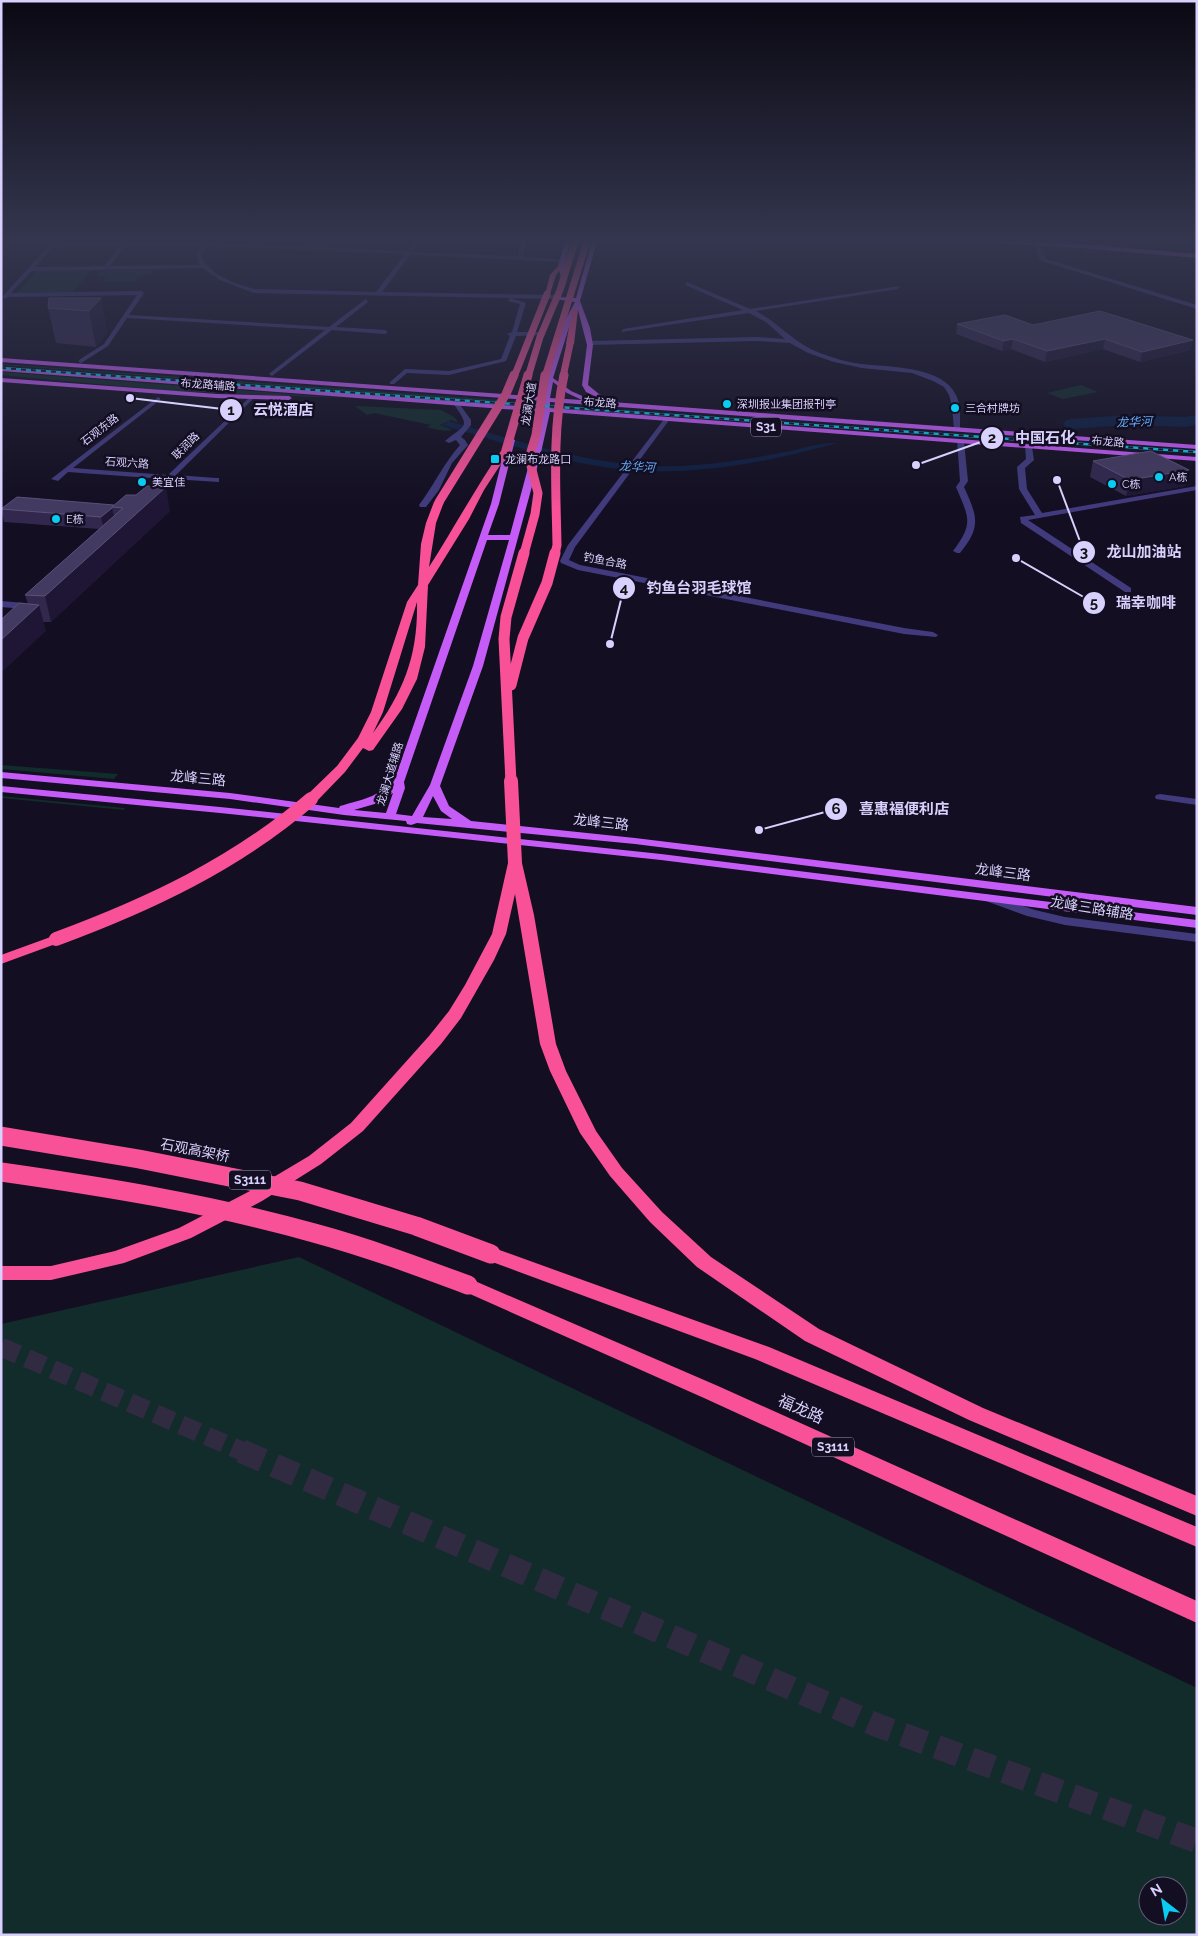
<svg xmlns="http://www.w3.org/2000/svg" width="1198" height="1936" font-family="Raleway,'Noto Sans SC',sans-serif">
  <rect width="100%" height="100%" fill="#130e21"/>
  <!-- green -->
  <path fill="#122b2b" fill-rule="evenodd" d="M200,268L152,270V274L138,277L135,282H102L106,277L98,276L97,274L101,271H97Z
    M39,269H92L73,292L17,293Z
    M1,364L500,400L498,402L1,365Z
    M1,372L342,398L172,391L1,375Z
    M1081,385L1098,392L1063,399L1047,393Z
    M355,406L441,410L454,417L459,423L451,420L440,425L453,430C444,432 435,429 426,427L431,425L374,413L367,415Z
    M1,765L118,774L114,779L1,769Z
    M1,796L125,808L124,810L1,798Z
    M299,1257L1197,1688V1935H1V1324ZM1148,1886H1178V1916H1148Z"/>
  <!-- water -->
  <path fill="#0d1e41" d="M449,421C529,444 610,473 695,465C725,463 755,458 785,452C802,449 819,442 837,443C762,464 681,479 604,467C549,459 495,440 441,425Z"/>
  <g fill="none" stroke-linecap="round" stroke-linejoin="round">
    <!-- river -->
    <path fill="#0d1e41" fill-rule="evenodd" d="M1127,415L1185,417L1197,415V425L1185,427L1127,425L1072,429L1066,428L1063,424L1066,420L1072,419Z"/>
    <!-- highway-tunnel-far1 -->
    <path stroke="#312b42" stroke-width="19" stroke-dasharray="19 9" stroke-linecap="butt" d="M1,1347L244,1452"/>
    <!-- highway-tunnel -->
    <path stroke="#312b42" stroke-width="24" stroke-dasharray="24 12" stroke-linecap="butt" d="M241,1451L879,1726L1197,1841"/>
    <!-- minor -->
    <path fill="#413b7e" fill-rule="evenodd" d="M204,238H209V243L407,251L417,238H422L412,252L518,256L522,238H527L523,257L566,260L563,262L410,255L382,292L559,295L562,297L559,299L254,293L220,280L203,268L32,271L11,293L141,291L144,293L129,315L329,327L366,299L368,302L336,327L385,330L388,332L385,334L332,330L272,376L269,374L270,373L325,330L127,318L108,346L81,363L79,362V360L104,344L137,295L8,297L5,299L2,297L55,239L59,240L57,243H123L128,239L130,240L128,243H204ZM120,246L104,266L35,267L54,247ZM126,246H202L196,256L200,265L110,266ZM207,246H213L405,254L376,292L254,289L232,282L215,273L204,262L202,256Z
      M1033,238H1038L1046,259L1197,305V309L1042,261L1038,257Z
      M687,282L750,309L900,286L898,289L756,311C779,323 795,344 820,353C833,358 847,362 861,364C888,367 943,366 956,395C961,405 960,418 960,429L957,431L954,429L952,406L949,395L944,387L933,381L912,373L862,368L834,362L808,353L790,343L757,341L590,345L587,343L590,341L757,337L785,339L766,322L749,313L621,332L623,329L743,310L685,285Z
      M510,298L526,303L517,332H544L546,335L516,336L506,361L449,375L407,373L394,384H390V382L405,369L449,371L501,359L510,336L507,334L512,332L520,304L508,301Z
      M251,396L254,398L253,399L176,475L216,478H219V482L172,479L149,499H146V495L164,479L68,472L58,481L51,479L158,397L160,398V400L73,468L168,475Z
      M454,402H458L471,420V425L461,437L465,440L468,445L452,463L439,490L426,507H420L419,505C434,485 444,463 460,445L456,440L449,443L445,441C466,423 471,429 453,403Z
      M667,417L670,419L575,547L569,560L580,565L904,628L933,632L938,635L936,637L904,634L578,570L561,563L560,561L568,545L665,418Z
      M957,440L964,442L968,481L964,487C977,516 982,526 960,553H957L953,551C974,523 969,518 956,487L960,481Z
      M1025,445L1032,447L1034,460L1025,468L1027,489L1042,513L1197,486V490L1028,520L1131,588V592H1125L1021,523L1020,517L1035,515L1019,489L1017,467L1026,459Z
      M1,601L25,603L29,606L25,609L1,607Z
      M1160,794L1197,799V805L1156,799L1155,797L1156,795Z
      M987,894L1035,910L1065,917L1197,934V942L1065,925L1027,916L983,900L981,898Z"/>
    <!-- major -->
    <path fill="#c65cf8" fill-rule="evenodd" d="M566,238H571L564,266L567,277L565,286L562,288L559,286L561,277L558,266Z
      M593,238H598L580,301L590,328L593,345L588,385L599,394L612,400V402L1197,445V449L550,402V408L1197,457V461L550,412L540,457L483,666L440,786L449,806L471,821L635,838L1197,907V915L635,844L417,823L411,825L407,824L406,821L344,815L230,799L1,778V772L230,793L339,808L340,806C361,800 378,797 394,781L491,504L507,440L511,438L515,440L499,504L488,535H510L543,412L1,371V367L544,408V401L1,362V358L544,397L548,375L565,321L575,302L555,299L558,297L576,298ZM578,310L587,345L582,385L586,392L607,402L590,401L589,399L571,391L553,378L571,321ZM553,382L567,393L582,400L550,398ZM487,540H509L473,666L430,785L412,816L396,814L405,788L404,782ZM393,793L386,813L354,810L378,803ZM433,796L441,811L452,819L423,817Z
      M905,238L1081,244L1197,254V258L1081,248Z
      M1,378L217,394L289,396L292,398L289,400L217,398L1,382Z
      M1,786L220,807L661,854L1197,920V928L661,860L220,813L1,792Z"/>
    <!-- highway -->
    <path fill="#f85198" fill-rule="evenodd" d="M559,265L564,266L556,275L550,294L545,295L550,275Z
      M575,308L578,310L574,344L570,346L566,344L572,310Z
      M506,447L510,450L484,490L469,519L428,585L425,647L417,679L402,709L373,750L369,751L363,748L345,772L316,802H306L305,799L306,796L337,766L358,738L371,712L407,602L418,585L421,544L426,523L434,502L439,499L444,502L436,523L429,567C454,528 476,487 503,448ZM417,602C418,655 404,691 373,733L383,712Z
      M515,859L522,863L534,915L556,1044L566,1071L596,1131L622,1168L662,1212L711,1257L819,1329L983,1408L1197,1496V1516L969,1420L805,1341L697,1267L650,1222L610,1176L580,1133L550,1071L540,1044L515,894L506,934L494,960L461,1018L441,1044L363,1131L321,1164L262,1201L191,1238L124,1263L51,1280H1V1266H51L115,1251L179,1228L250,1191L309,1156L351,1123L429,1036L449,1011L465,985L492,934L508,863Z
      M56,935L61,936L63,939L61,942L1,964V955Z
      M491,1247L769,1347L1197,1527V1547L755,1359L484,1259L482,1254L484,1249Z
      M468,1278L718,1386L1197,1601V1623L704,1398L461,1290L459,1285L461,1280Z"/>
    <defs>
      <path id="rail" d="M1,368L1197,452"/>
    </defs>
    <!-- rail casing -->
    <use href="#rail" stroke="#0accf0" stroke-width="2.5"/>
    <!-- rail -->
    <use href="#rail" stroke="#130e21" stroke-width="2" stroke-dasharray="5" stroke-linecap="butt"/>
    <!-- highway-bridge-far4 -->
    <path stroke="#f85198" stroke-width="7" d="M514,377L547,294
      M528,377L540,337L560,290L576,238
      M545,377L588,238
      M563,377L570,344"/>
    <!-- highway-bridge-far3 -->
    <path stroke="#f85198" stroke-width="9" d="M506,450L528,375
      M439,502L506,394L514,375
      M524,554L535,514L538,493L529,458L536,435L545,375
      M555,554L557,545C556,489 552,431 564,375"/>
    <!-- highway-bridge-far2 -->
    <path stroke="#f85198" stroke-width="11" d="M511,685L523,638L547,583L555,553
      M511,782L504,639L506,617L524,553"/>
    <!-- highway-bridge-far1 -->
    <path stroke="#f85198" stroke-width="14" d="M511,781L515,863
      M56,939C148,905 236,864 311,799"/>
    <!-- highway-bridge -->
    <path stroke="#f85198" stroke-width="19" d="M1,1136L139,1159L300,1191L416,1226L491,1254
      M1,1172C106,1187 211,1204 314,1233C366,1247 417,1266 468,1285"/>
  </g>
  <!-- wall -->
  <path fill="#32284e" d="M101,298L107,333L96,347L56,343L48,308Z
    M957,324L1033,325L1190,350L1140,362L1103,349L1045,362L1011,349L1002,351L956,334Z
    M1093,461L1189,470L1185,486L1126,496L1090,477Z
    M17,497L170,511L51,622H43L46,631L28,604L25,595L99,529L4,522L1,509Z"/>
  <!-- shaded-wall -->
  <path fill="#1e1634" d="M101,298L107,333L96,347L89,311Z
    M1013,339L1011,349L1002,351L1004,341Z
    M1105,339L1103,349L1045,362L1047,351Z
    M1193,340L1190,350L1140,362L1142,352Z
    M1189,470L1185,486L1126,496L1130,480Z
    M166,487L170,511L51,622L45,596Z
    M112,508L115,520L104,530L101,517Z
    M39,605L46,631L1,673V640Z"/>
  <!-- building -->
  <path fill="#433a61" stroke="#5b5179" d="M49,298H101L89,311L48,308Z
    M1100,311L1193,340L1142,352L1105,339L1047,351L1013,339L1004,341L957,324L1005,315L1033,325Z
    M1151,451L1189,470L1130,480L1093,461Z
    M147,486L166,487L45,596L25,595L123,508L112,507L126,495H136Z
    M17,497L114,505L112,507V508L101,517L1,509Z
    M19,603L39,605L1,640V620Z"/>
  <!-- sky -->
  <linearGradient id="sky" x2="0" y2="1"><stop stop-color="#0a0812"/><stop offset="0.47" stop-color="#33364e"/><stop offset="1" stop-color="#33364e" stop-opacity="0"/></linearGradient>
  <rect width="1198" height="509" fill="url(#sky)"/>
  <!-- markers -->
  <g fill="#0accf0" stroke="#130e21" stroke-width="2">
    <circle cx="727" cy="404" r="5"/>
    <circle cx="955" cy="408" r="5"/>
    <rect x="490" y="454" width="10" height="10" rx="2.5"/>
    <circle cx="1159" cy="477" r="5"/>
    <circle cx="142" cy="482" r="5"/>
    <circle cx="1112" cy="484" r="5"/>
    <circle cx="56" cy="519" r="5"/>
  </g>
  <g text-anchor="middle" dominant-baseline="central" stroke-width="5" stroke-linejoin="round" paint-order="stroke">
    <!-- far-street labels -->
    <g font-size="11" fill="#d8d0fd" stroke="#130e21">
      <text transform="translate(208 385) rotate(4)">布龙路辅路</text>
      <text transform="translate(600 403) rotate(4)">布龙路</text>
      <text transform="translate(529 404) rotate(-81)">龙澜大道</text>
      <text transform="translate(100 430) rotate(-38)">石观东路</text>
      <text transform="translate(1108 442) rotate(4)">布龙路</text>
      <text transform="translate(186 446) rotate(-45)">联润路</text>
      <text transform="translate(127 463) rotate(4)">石观六路</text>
      <text transform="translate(605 561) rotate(11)">钓鱼合路</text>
      <text transform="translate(390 774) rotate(-73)">龙澜大道辅路</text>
    </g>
    <!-- far-poi labels -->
    <g font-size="11" fill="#d8d0fd" stroke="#130e21" text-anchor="start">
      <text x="737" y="404">深圳报业集团报刊亭</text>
      <text x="965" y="408">三合村牌坊</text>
      <text x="505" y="459">龙澜布龙路口</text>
      <text x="1169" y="477">A栋</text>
      <text x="152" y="482">美宜佳</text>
      <text x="1122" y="484">C栋</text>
      <text x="66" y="519">E栋</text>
    </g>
    <!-- far-water labels -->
    <g font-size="12" font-style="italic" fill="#63abf9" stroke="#130e21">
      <text transform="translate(1134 422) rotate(-2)">龙华河</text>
      <text transform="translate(637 467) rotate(3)">龙华河</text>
    </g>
    <!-- shield labels -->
    <g fill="#130e21" stroke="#9d96bb" stroke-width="1">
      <rect x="751" y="417.5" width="30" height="19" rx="4"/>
      <rect x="229" y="1170.5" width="42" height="19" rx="4"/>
      <rect x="812" y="1437.5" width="42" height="19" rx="4"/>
    </g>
    <g font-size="12" font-weight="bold" fill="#d8d0fd">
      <text x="766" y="427">S31</text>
      <text x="250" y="1180">S3111</text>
      <text x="833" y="1447">S3111</text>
    </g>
    <!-- street labels -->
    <g font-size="14" fill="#d8d0fd" stroke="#130e21">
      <text transform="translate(198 778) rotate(5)">龙峰三路</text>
      <text transform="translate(601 822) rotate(6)">龙峰三路</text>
      <text transform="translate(1003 872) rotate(7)">龙峰三路</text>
      <text transform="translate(1092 908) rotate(9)">龙峰三路辅路</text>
      <text transform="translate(195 1150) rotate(11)">石观高架桥</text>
    </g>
    <!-- near-street labels -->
    <g font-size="16" fill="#d8d0fd" stroke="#130e21">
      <text transform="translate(801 1409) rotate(24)">福龙路</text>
    </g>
  </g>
  <!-- callouts -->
  <path fill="none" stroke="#d8d0fd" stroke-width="2" d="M130 398L231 410M916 465L992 438M1057 480L1084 552M610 644L624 588M1016 558L1094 603M759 830L836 809"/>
  <g fill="#d8d0fd" stroke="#130e21" stroke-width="2">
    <circle cx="130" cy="398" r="5"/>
    <circle cx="916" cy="465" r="5"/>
    <circle cx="1057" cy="480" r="5"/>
    <circle cx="610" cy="644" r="5"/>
    <circle cx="1016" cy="558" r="5"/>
    <circle cx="759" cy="830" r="5"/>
    <circle cx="231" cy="410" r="12"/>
    <circle cx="992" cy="438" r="12"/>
    <circle cx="1084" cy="552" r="12"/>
    <circle cx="624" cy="588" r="12"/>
    <circle cx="1094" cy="603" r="12"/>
    <circle cx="836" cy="809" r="12"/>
  </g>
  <g font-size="15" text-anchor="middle" font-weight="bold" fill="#111">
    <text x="231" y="415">1</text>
    <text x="992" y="443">2</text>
    <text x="1084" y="557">3</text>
    <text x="624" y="593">4</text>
    <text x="1094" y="608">5</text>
    <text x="836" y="814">6</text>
  </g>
  <g font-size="15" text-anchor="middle" font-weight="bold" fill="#d8d0fd" stroke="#130e21" stroke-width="5" stroke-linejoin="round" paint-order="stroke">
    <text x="283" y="415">云悦酒店</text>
    <text x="1045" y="443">中国石化</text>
    <text x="1144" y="557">龙山加油站</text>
    <text x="699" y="593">钓鱼台羽毛球馆</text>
    <text x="1146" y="608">瑞幸咖啡</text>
    <text x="904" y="814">喜惠褔便利店</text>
  </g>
  <!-- border -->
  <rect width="1198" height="1936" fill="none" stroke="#d8d0fd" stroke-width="5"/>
  <!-- north arrow -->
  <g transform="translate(1163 1901) rotate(329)"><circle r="24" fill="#130e21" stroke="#625c79"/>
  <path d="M0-4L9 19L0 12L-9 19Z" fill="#0accf0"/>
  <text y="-8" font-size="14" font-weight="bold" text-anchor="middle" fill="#d8d0fd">N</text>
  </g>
</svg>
